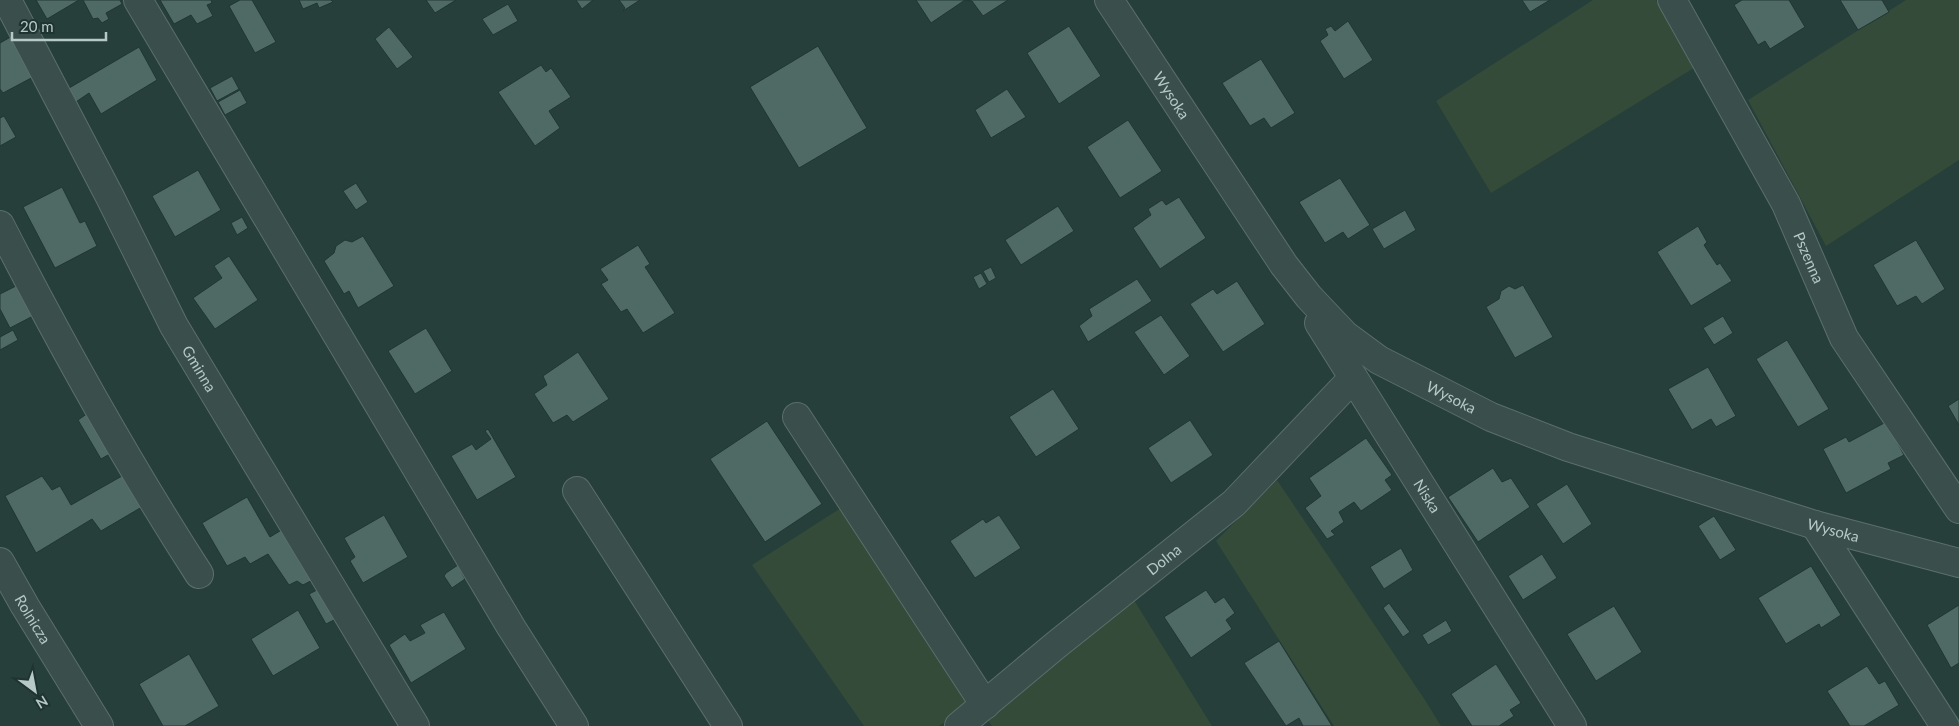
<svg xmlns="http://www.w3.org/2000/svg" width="1959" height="726" font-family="Lato,sans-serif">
  <rect width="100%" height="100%" fill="#263f3a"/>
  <!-- green -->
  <path fill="#334b38" d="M1593,0H1656L1697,66L1491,193L1436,101Z
    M1906,0H1959V160L1826,246L1748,100Z
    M1277,480L1425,700L1441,726H1334L1216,541Z
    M844,506L972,704L939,726H864L752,565Z
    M1134,600L1212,726H992L986,718Z"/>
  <!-- building -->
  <path fill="#4f6a65" stroke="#213632" d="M36,0H79L47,19Z
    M83,0H120L122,4L106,13L109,19L102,23L98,18L93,19Z
    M160,0H211L212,3L207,5L213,16L197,24L191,15L174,24Z
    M240,0H252L276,42L255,53L229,6Z
    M299,0H331L333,2L319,8L317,3L303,9Z
    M426,0H456L435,13Z
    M576,0H593L582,9Z
    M619,0H640L623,11L625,8Z
    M916,0H1008L983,16L972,1L965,0L931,23Z
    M1522,0H1550L1530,12Z
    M1742,0H1789L1805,27L1770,49L1765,41L1758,45L1734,5Z
    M1840,0H1882L1889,12L1858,30Z
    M508,4L518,21L493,35L482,19Z
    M1348,21L1373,60L1344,79L1320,41L1328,35L1325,29L1331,26L1335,31Z
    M1069,26L1101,76L1059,104L1027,53Z
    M389,27L413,57L397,69L375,39Z
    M14,35L35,76L3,93L0,89V43Z
    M818,46L867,128L799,168L750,87Z
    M139,47L157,80L101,114L89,93L73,104L64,91Z
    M1261,59L1295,113L1271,128L1264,118L1250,126L1222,83Z
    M541,65L546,72L551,68L571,97L549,111L560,128L535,146L498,92Z
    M232,76L239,89L217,101L210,88Z
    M1007,89L1026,117L991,138L975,110Z
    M240,90L247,103L225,115L218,102Z
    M4,116L16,137L0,146V118Z
    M1128,120L1162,171L1120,198L1087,147Z
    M198,170L221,210L175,237L152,196Z
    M1340,178L1370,225L1348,239L1343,232L1325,243L1299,202Z
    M356,183L368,202L356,210L343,191Z
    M62,187L80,223L85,221L97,246L55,268L23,207Z
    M1179,197L1206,238L1160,269L1133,228L1151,215L1148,209L1162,200L1166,205Z
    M1058,206L1074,231L1021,265L1005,240Z
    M1405,210L1416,230L1384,249L1372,229Z
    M242,217L248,228L237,235L231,223Z
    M1698,226L1707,242L1704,245L1717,265L1720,263L1732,281L1691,306L1657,252Z
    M363,236L394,286L358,308L349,291L344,294L324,261L334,253L336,246L345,240L352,242Z
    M1916,240L1945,289L1922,304L1916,296L1897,306L1873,265Z
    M638,245L650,264L645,267L675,313L643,333L627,309L621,312L601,284L608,280L600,269Z
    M229,256L258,300L215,329L193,298L222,278L214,266Z
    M991,267L996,278L989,282L983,271Z
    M981,273L987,284L979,289L973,277Z
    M1137,279L1152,301L1088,342L1079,326L1092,316L1089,309Z
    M1237,281L1265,324L1223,352L1190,304L1213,289L1217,294Z
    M1523,285L1553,337L1515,358L1486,307L1499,299L1501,291L1509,286L1515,289Z
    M16,286L33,316L10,328L0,309V294Z
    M1161,315L1190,356L1164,375L1134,332Z
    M1723,316L1733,333L1714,345L1703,328Z
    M426,328L452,371L415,394L388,351Z
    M13,330L18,340L0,350V337Z
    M1787,340L1829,409L1798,427L1756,359Z
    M578,352L609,399L573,422L567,415L553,423L534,394L547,385L543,376Z
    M1708,367L1736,416L1716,427L1711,419L1692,430L1668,389Z
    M1053,389L1079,429L1036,457L1009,417Z
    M1959,399V425L1948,406Z
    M91,411L115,451L101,459L78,420Z
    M1190,420L1213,455L1171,483L1148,448Z
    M767,421L822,504L765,542L710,459Z
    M1886,422L1904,455L1888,463L1891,469L1846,493L1823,449L1846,437L1849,442Z
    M488,429L516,477L477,500L451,456L472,444L476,450L491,439L485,431Z
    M1366,438L1392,475L1385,480L1392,490L1361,511L1354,502L1339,512L1344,522L1331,531L1335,535L1327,539L1305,508L1321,496L1309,478Z
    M1493,468L1502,482L1511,478L1530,507L1478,542L1448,497Z
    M129,472L147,504L101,531L92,519L36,553L5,496L42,476L52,490L60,486L71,505Z
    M1567,484L1592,524L1563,544L1536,504Z
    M247,497L270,537L288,526L318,577L303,585L297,581L289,585L268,554L250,564L245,557L227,566L202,523Z
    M384,515L408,557L363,583L350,561L355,557L344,538Z
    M999,515L1021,548L975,578L950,541L983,519L986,523Z
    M1714,516L1736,550L1720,560L1698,526Z
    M1401,548L1413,570L1384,589L1370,567Z
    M1542,554L1557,578L1523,600L1508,576Z
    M458,565L465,579L452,588L444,576L446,573Z
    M1811,566L1841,615L1821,628L1819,624L1786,644L1758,598Z
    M323,587L340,617L326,624L309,594Z
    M1206,590L1215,603L1224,597L1235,613L1226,620L1232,629L1191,658L1164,617Z
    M1389,603L1410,632L1403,637L1383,608Z
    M1959,605V663L1951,668L1927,625Z
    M1614,606L1642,652L1596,681L1567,634Z
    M298,610L320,648L273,676L251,639Z
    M444,612L466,649L411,683L389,645L405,634L410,641L425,633L420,625Z
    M1446,620L1452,631L1428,645L1422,635Z
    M1279,641L1332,726H1303L1299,718L1286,726L1244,663Z
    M189,654L219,706L185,726H163L139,684Z
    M1496,664L1521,703L1510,710L1514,716L1499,726H1472L1451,694Z
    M1867,666L1879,684L1885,681L1899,705L1864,726H1850L1827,691Z"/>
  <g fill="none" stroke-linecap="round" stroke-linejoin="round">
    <defs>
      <g id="minor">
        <path id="s1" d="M7,0L110,197L174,326L415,726"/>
        <path d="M138,0L511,627L574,726"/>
        <path id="s2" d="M1109,0L1284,265L1309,297L1345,335L1379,360L1491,417L1568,447L1815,525L1959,563"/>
        <path id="s3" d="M1672,0L1786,204L1844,338L1959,509"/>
        <path d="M0,225C61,344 126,461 199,574"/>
        <path id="s4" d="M1319,323L1572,726"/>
        <path d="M797,417L985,705"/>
        <path d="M577,491L728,726"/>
        <path d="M1815,525L1945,726"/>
        <path id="s5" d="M0,562L25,606L99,726"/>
        <path id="s6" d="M959,726L1056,645L1234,503L1353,378"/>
      </g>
    </defs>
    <!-- minor casing -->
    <use href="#minor" stroke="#5b6f6c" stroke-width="30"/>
    <!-- minor -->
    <use href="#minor" stroke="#3a4f4b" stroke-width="28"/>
  </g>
  <g text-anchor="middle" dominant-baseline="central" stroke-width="4.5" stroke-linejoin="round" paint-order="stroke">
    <!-- street labels -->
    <g font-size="15" fill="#b6c9c7" stroke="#1f3430">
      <text stroke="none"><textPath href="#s2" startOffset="114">Wysoka</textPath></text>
      <text stroke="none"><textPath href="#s3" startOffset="292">Pszenna</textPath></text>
      <text stroke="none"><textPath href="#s1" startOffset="416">Gminna</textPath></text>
      <text stroke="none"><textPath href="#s2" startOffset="534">Wysoka</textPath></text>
      <text stroke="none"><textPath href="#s4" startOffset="204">Niska</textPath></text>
      <text stroke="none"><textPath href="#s2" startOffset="939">Wysoka</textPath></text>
      <text stroke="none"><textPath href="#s6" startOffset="264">Dolna</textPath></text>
      <text stroke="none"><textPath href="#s5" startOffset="66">Rolnicza</textPath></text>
    </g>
  </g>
  <!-- north arrow -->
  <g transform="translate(35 691) rotate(148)" stroke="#1f3430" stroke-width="4" paint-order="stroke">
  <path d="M0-4L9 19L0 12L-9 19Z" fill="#b6c9c7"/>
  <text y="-8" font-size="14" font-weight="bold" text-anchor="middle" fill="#b6c9c7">N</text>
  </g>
  <!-- scale -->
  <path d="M12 32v8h94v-8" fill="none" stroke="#b6c9c7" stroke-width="2.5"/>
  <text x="20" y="32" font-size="15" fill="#b6c9c7" stroke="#1f3430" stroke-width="4" paint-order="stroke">20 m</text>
</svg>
